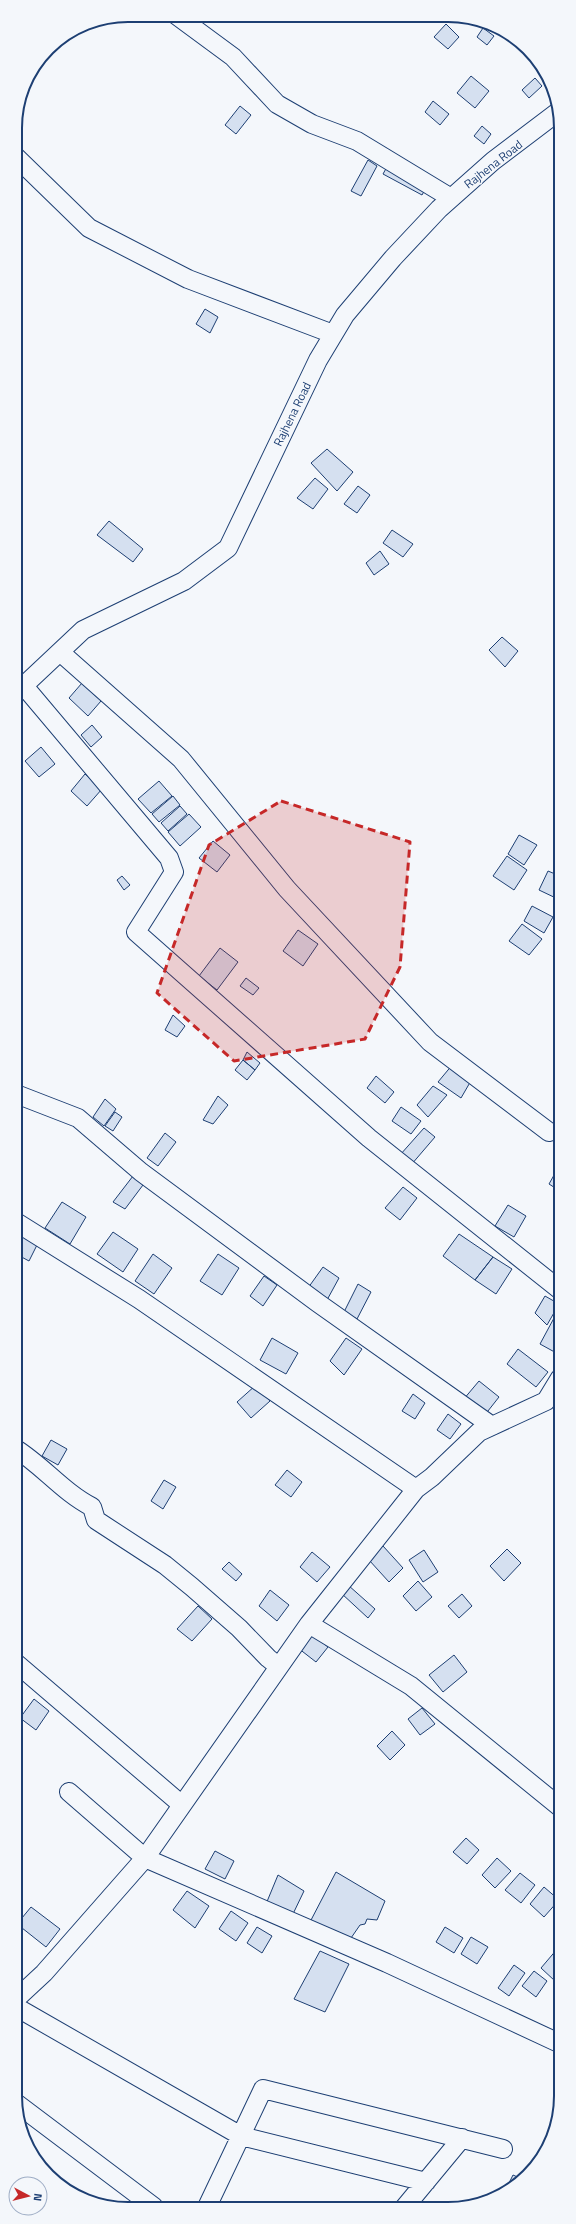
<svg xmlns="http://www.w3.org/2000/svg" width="576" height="2224" font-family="'Titillium Web',sans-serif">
  <rect width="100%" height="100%" fill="#f4f7fb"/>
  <!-- building -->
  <path fill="#d5e0f0" stroke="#1d3f73" d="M446,24L459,37L448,49L434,37Z
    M483,28L494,36L487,45L477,37Z
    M522,45L533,53L537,63L520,47Z
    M471,76L489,91L475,108L457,93Z
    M535,78L542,86L529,98L522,90Z
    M433,101L449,114L440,125L425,112Z
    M240,106L251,115L236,134L225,125Z
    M482,126L491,134L484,144L474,136Z
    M368,160L377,166L361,196L351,191Z
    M388,165L427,186L422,195L383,174Z
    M205,309L218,317L210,333L196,324Z
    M327,449L353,472L337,491L311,463Z
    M315,478L328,489L313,509L297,498Z
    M358,486L370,495L357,513L344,504Z
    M109,521L143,549L133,562L97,535Z
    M392,530L413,544L403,557L383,543Z
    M380,551L389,564L374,575L366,563Z
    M502,637L518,651L505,667L489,650Z
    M82,683L101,701L88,716L69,698Z
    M92,725L102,737L91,747L81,735Z
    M41,747L55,764L39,777L25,761Z
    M85,774L102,789L87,806L71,791Z
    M159,781L172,796L151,813L138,799Z
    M173,796L180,805L159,822L152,814Z
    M180,806L187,814L168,831L161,823Z
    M189,814L201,827L180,846L168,832Z
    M519,835L537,845L524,865L508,854Z
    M213,841L230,855L217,872L199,858Z
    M507,856L527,870L514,890L493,876Z
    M548,871L560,876V900L539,890Z
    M122,876L130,885L124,890L117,880Z
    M532,906L553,917L544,933L524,921Z
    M522,924L542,939L529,955L509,941Z
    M298,930L318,944L303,966L283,951Z
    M220,948L238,962L217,990L199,976Z
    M246,978L259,988L253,995L240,986Z
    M173,1015L185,1026L177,1037L165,1030Z
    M247,1052L260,1063L255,1070L243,1060Z
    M243,1060L255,1070L247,1080L235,1070Z
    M453,1064L472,1079L461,1098L438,1082Z
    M376,1076L394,1092L385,1103L367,1088Z
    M433,1086L447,1095L428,1117L417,1105Z
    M218,1096L228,1105L213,1124L203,1120Z
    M105,1099L116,1109L104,1126L93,1117Z
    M401,1107L421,1121L411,1134L392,1121Z
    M115,1112L122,1117L113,1131L105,1126Z
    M424,1128L435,1137L411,1165L400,1155Z
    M165,1133L176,1142L158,1166L147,1158Z
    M558,1168L560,1170V1191L549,1184Z
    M133,1176L143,1185L125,1209L113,1202Z
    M403,1187L417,1198L400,1220L385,1208Z
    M62,1202L86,1217L70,1244L45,1228Z
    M508,1205L526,1216L514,1237L495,1226Z
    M113,1232L138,1249L123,1272L97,1254Z
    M459,1234L493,1257L475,1280L443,1256Z
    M23,1235L38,1243L29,1261L16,1254V1249Z
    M153,1254L172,1268L154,1294L135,1281Z
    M218,1254L239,1268L222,1295L200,1281Z
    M493,1257L512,1269L496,1294L475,1280Z
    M323,1267L339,1278L327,1300L308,1288Z
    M264,1276L277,1285L263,1306L250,1296Z
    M358,1284L371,1292L357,1319L344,1312Z
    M545,1296L559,1304L547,1325L535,1313Z
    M554,1318L560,1321V1355L540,1344Z
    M272,1338L298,1353L286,1374L260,1360Z
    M346,1338L362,1349L344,1375L330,1361Z
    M518,1349L548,1372L536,1387L507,1364Z
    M479,1381L499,1397L484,1416L463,1400Z
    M256,1385L270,1401L251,1418L237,1402Z
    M413,1394L425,1403L415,1419L402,1411Z
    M448,1414L461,1424L450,1439L437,1430Z
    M51,1440L67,1449L58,1465L42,1456Z
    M287,1470L302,1482L291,1497L275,1485Z
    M164,1480L176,1487L163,1509L151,1501Z
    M383,1546L403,1568L389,1582L369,1560Z
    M507,1549L521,1563L504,1581L490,1566Z
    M424,1550L438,1572L423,1582L409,1560Z
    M312,1552L330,1567L317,1582L300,1567Z
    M229,1562L242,1574L236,1581L222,1569Z
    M418,1581L432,1597L416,1611L403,1596Z
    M348,1585L375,1609L368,1618L341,1593Z
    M270,1590L289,1605L277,1621L259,1606Z
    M462,1594L472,1606L459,1618L448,1606Z
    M198,1606L212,1619L192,1641L177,1629Z
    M310,1633L328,1647L316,1662L298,1648Z
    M454,1655L467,1672L443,1692L429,1675Z
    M34,1699L49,1711L36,1730L20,1718Z
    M422,1708L435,1724L420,1735L408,1719Z
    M392,1731L405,1745L390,1760L377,1746Z
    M466,1838L479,1850L467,1864L453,1852Z
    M215,1851L234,1861L225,1879L205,1869Z
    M497,1858L511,1871L495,1888L482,1875Z
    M336,1872L385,1901L377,1920L367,1919L365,1924L360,1925L351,1938L310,1922Z
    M520,1873L535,1885L521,1903L505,1890Z
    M278,1875L304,1891L292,1916L266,1904Z
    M544,1887L559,1900L544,1917L530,1904Z
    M187,1891L209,1906L195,1928L173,1910Z
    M31,1907L60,1929L46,1947L17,1924Z
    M231,1911L248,1923L236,1941L219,1929Z
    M257,1927L272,1936L262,1953L247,1943Z
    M445,1927L463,1938L454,1953L436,1942Z
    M471,1937L488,1947L477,1964L461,1954Z
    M558,1948L561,1950V1975L555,1981L541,1968Z
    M320,1951L349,1964L325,2012L294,1999Z
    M514,1965L525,1973L509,1996L498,1988Z
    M534,1971L547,1981L536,1997L522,1986Z
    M513,2175L522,2179L504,2193Z"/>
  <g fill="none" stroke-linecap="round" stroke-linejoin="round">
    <defs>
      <path id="minor" d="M176,15L233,57L277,104L312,124L357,141L451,198
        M15,156L89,228L188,279L333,334
        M60,652L181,759L287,889L430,1042L549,1132
        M24,686L169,858L174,872L136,932L369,1138L560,1290
        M16,693L83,630L184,581L228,548L318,360L345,315L393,258L439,209L493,161L559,111
        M16,1094L78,1118L141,1172L318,1303L492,1426
        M16,1222L139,1299L416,1489
        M16,1449C43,1466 63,1492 92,1507L96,1520L165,1565L192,1587L239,1628L268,1658L278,1666
        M309,1624L411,1686L561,1808
        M16,1663L182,1805
        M69,1792L145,1858L387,1963L561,2044
        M16,1999L44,1973L145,1858L309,1624L416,1489L432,1477L479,1432L546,1401L560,1378
        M16,2007L241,2136L426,2182
        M16,2103L154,2207
        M207,2207L263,2089L503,2149
        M404,2208L462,2138"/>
    </defs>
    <!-- minor casing -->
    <use href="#minor" stroke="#1d3f73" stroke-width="20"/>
    <!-- minor -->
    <use href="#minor" stroke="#f4f7fb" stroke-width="18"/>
  </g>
  <!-- marked area -->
  <path fill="#c62828" fill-opacity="0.2" stroke="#c62828" stroke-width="3" stroke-dasharray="8 5" stroke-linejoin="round" d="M281,801L410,842L400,967L365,1039L234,1061L157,993L209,845Z"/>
  <g text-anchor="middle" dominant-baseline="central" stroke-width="3" stroke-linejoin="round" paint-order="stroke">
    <!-- street labels -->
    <g font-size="12" fill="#1d3f73" stroke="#f4f7fb">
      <text transform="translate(493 164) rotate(-38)">Rajhena Road</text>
      <text transform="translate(292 414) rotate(-64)">Rajhena Road</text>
    </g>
  </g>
  <!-- crop -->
  <path d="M0 0H576V2224H0ZM128 22H448A106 106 0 0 1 554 128V2096A106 106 0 0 1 448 2202H128A106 106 0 0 1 22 2096V128A106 106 0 0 1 128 22Z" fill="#f4f7fb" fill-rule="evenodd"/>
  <path fill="none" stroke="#1d3f73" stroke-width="2" d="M128 22H448A106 106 0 0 1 554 128V2096A106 106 0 0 1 448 2202H128A106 106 0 0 1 22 2096V128A106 106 0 0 1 128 22Z"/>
  <!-- north arrow -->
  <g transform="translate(28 2196) rotate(97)"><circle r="19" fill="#f4f7fb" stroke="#9eadc5"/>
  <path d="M0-3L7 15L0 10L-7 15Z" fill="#c62828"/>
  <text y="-6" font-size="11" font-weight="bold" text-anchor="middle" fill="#1d3f73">N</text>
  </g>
</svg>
